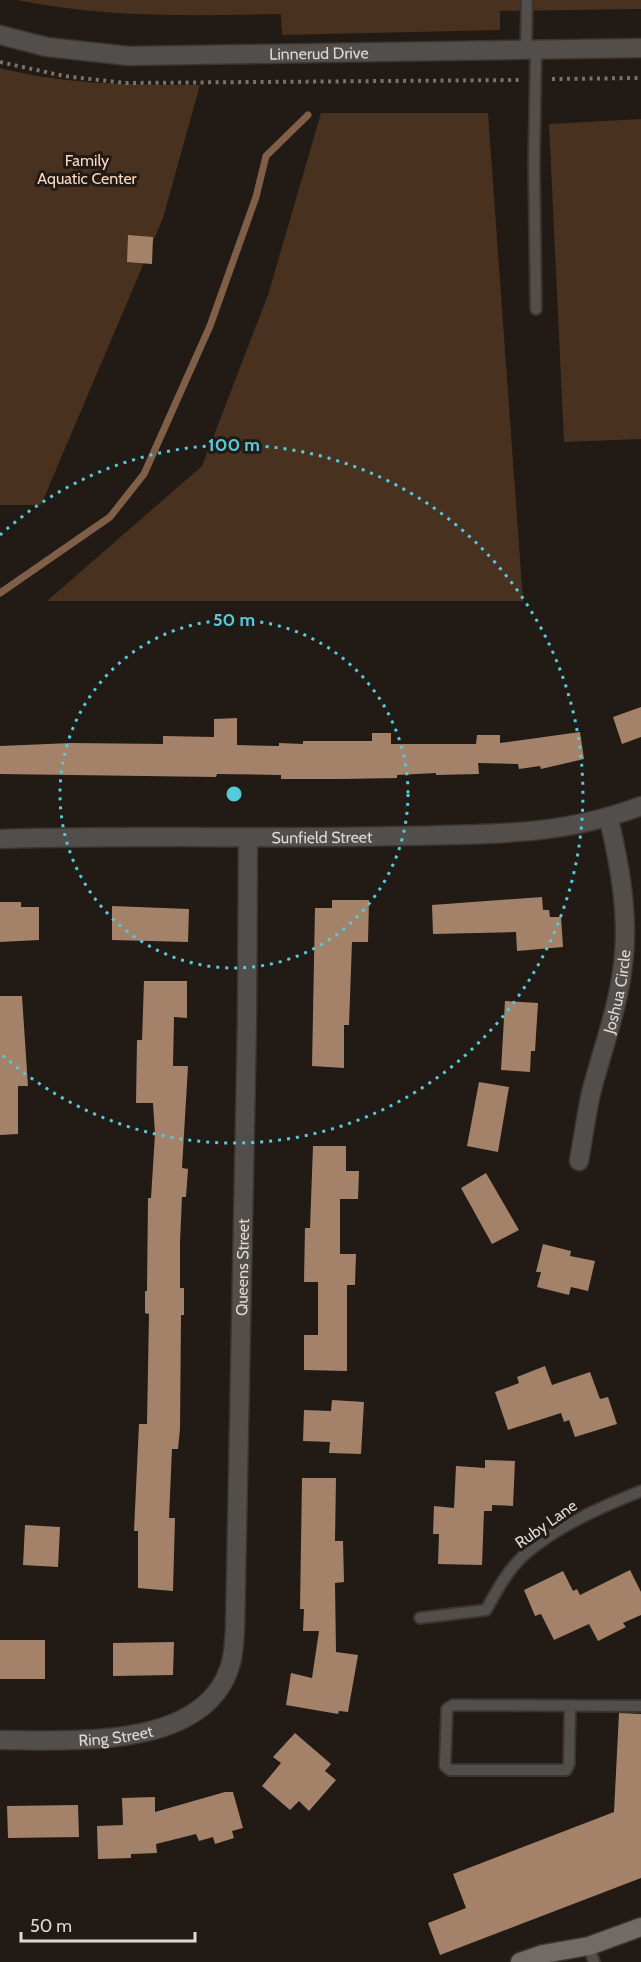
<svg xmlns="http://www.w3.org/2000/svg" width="641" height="1962" font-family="Cabin,sans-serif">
  <rect width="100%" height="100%" fill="#221a14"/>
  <!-- green -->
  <path fill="#48311f" d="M17,0H641V9L500,11V30L282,35L281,14C191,16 105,18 17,0Z
    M0,68C66,85 133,85 200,85L163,218L41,505H0Z
    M321,113H488L523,601H47L202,466L268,295Z
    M641,119V439L564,442L549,124Z"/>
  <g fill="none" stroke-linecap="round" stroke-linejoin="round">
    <!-- stream -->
    <path stroke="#7f5f47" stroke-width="7" d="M0,593L110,517L144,474L210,326L256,197L266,156L308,115"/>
  </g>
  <!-- building -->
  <path fill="#a48269" d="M128,235L153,237L152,264L127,262Z
    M641,707V737L622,744L613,717Z
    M237,718V745L279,746V743L303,744V741H372V733H391V744H476L477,735H500V743L580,732L584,759L541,769L540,766L519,769L518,764L478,763L479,774L436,775V773L397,775V778L342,779H281V775L217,774L216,777L0,774V746L71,743L163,744V736L214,737V719Z
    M542,897L543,910H549L550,917H561L563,947L517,951L516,932L433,934L432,905Z
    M332,900H369L368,942H352L349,1025H344V1068L312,1066L315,908H332Z
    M0,902H21V907H39V940L0,942Z
    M112,906L189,909L188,942L112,940Z
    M144,981H187V1018L174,1017L173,1066H188L182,1168L188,1169L186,1197H182L180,1242V1288H184V1315H181L180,1429L178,1449H172L169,1518H175L173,1591L138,1588V1531H134L139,1424H147L149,1314L145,1313V1291H147L148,1198H151L155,1134L153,1103H136L137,1040H142Z
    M0,996H22L28,1086H18V1134L0,1135Z
    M505,1001L538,1003L535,1051H531L530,1072L501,1070Z
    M479,1082L509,1087L498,1152L467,1146Z
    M313,1146H346V1171H359L358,1199H340V1254H356L355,1285H347V1371L304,1370V1335H318V1282H304L305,1228H310Z
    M486,1173L519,1230L492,1244L461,1188Z
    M543,1244L571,1251L570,1256L595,1261L588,1291L571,1287L569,1295L537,1287L541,1272H536Z
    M545,1366L552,1385L590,1372L600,1399L608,1397L617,1424L575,1437L569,1420L564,1422L561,1413L508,1430L495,1392L519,1383L517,1377Z
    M332,1400L364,1402L361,1454L329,1453L330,1442L303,1441L304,1410L331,1411Z
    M485,1460L515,1461L513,1506L492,1505V1511H484L482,1565L438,1564L439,1534H433L434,1506L454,1508L456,1466L485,1468Z
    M302,1478H336L335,1541H343L344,1582L335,1583L336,1652L358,1655L348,1712L339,1711L338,1714L286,1705L291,1673L312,1678L319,1631H303L304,1609H300Z
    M25,1525L60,1527L58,1567L23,1565Z
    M630,1570L641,1592V1615L623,1623L626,1627L598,1641L589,1624L554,1640L541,1614L535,1616L524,1590L563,1571L573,1591L577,1589L580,1595Z
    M0,1640H45V1679H0Z
    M174,1642L173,1675L113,1676V1643Z
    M619,1713L641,1714V1878L440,1955L428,1923L466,1908L453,1874L614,1812Z
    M295,1733L331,1764L325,1771L336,1780L309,1811L299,1801L290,1810L262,1786L281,1763L273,1757Z
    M225,1792H233L243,1828L232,1831L234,1838L215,1844L213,1837L199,1841L196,1834L156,1844L157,1853L131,1854V1858L98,1859L97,1826L123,1825L122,1798L155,1797V1812Z
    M78,1805L79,1837L8,1838L7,1806Z"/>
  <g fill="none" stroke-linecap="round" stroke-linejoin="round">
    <defs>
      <path id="lane" d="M526,50L527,0
        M536,50L534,163L536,309
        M420,1618L486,1610C496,1592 507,1571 523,1556C557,1526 599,1508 641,1491
        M570,1706L569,1764L566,1770H450L445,1766L447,1709L453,1705L641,1706
        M589,1946L594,1962"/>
      <g id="street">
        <path id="s1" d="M0,35L47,47L129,56L641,48"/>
        <path id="s2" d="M0,839C133,835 266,839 399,836C484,834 560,837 641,806"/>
        <path id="s3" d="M579,1161C583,1139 586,1116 591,1093C603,1047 620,1003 624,955C628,910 619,862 609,819"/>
        <path id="s4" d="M0,1740C70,1740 204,1751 230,1666C234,1655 234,1641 235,1629L247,1020L248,838"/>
      </g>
      <path id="secondary" d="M520,1962L543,1954L589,1946L641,1927"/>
    </defs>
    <!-- lane casing -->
    <use href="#lane" stroke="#3c352f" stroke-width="14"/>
    <!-- street casing -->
    <use href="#street" stroke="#3c352f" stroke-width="21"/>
    <!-- secondary casing -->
    <use href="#secondary" stroke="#3c352f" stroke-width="21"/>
    <!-- path -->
    <path stroke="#78716c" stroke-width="4" stroke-dasharray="3 4.5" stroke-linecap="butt" d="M0,62L64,76L125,83L520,80
      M552,79L641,78"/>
    <!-- lane -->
    <use href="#lane" stroke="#524e4b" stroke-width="10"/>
    <!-- street -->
    <use href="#street" stroke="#524e4b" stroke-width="18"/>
    <!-- secondary -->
    <use href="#secondary" stroke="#716a66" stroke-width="18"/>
  </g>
  <!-- distance rings -->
  <g fill="none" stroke="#53cbdb" stroke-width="3" stroke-dasharray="3 6">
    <circle cx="234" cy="794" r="174"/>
    <path d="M0 535A349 349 0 1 1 0 1053"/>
  </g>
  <g text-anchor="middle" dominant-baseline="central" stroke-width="6" stroke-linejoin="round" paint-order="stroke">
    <!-- street labels -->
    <g font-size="16" fill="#dfd9d5" stroke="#221a14">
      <text stroke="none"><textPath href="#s1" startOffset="321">Linnerud Drive</textPath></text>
      <text stroke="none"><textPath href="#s2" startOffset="322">Sunfield Street</textPath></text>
      <text stroke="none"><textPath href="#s3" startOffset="174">Joshua Circle</textPath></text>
      <text stroke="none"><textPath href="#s4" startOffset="658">Queens Street</textPath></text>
      <text transform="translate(546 1524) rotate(-35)">Ruby Lane</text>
      <text stroke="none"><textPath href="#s4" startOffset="116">Ring Street</textPath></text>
    </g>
    <!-- park labels -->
    <g font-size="16" fill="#fad7bf" stroke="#221a14">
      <text x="87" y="160">Family<tspan x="87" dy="18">Aquatic Center</tspan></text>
    </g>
  </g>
  <circle cx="234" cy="794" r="9" fill="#53cbdb" stroke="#221a14" stroke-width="3"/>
  <g font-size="18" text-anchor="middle" font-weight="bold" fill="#53cbdb" stroke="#221a14" stroke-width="6" stroke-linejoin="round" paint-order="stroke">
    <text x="234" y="451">100 m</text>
    <text x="234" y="626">50 m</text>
  </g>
  <!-- scale -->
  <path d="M21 1932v9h174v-9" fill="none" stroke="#dfd9d5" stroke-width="3"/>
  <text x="30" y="1932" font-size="18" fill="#dfd9d5" stroke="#221a14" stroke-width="4.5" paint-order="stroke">50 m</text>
</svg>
